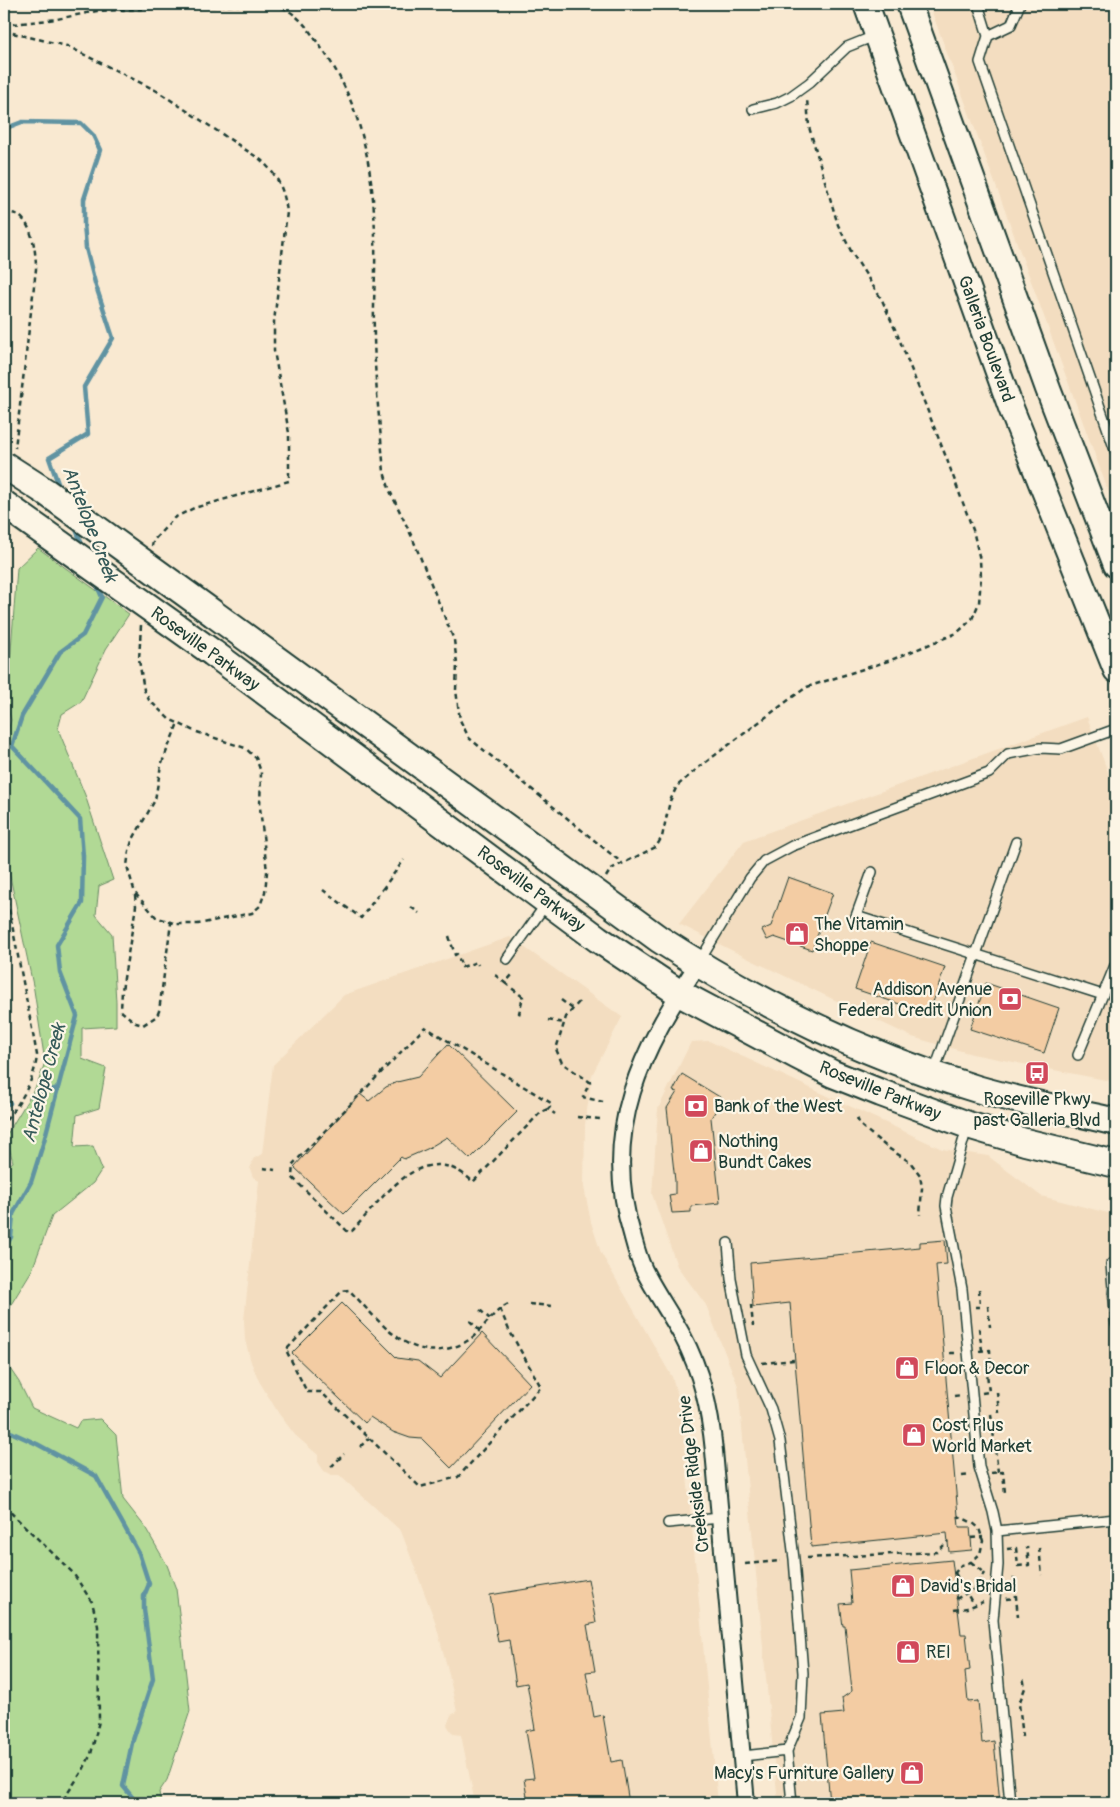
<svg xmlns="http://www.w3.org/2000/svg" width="1120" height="1807" font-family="Pangolin,sans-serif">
  <rect width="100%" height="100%" fill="#f9e9d1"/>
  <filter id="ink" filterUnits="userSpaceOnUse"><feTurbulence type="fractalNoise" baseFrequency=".02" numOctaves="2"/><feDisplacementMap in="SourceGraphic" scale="10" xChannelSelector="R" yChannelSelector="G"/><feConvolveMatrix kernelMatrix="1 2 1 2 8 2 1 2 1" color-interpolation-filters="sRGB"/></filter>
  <g filter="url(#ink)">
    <!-- built -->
    <path fill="#f3ddc0" d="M929,4H1116V512Z
      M1087,717L1116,793V1082L972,1054L912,1037L749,959L679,924L744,841Z
      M510,937L622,1017L592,1075L585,1125L584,1187L591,1222L601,1253L672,1377L680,1402L718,1803H475L461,1735L453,1734L447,1725L451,1715L457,1712L448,1670L435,1621L401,1531L339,1475H331L324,1471L318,1462V1455L295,1435L279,1414L259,1381L251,1362L245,1340L244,1320L259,1181L253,1177L250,1169L253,1159L262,1154L273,1065L344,995Z
      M709,1041L942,1149L988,1156L1041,1196L1116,1215V1803H778L738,1386L706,1305L677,1266L652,1194L658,1109L691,1042Z"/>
    <!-- green -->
    <path fill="#b1d995" stroke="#688b64" d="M38,548L129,614L106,649L81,702L62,714L58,729L85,795L113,880L99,886L96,915L112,934L116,1002V1026L82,1028V1059L106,1068L99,1108L77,1115L74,1147L93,1146L102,1169L93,1183L52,1216L32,1270L4,1316V1169L13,1162L6,1136L38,1083L45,1062L34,990L4,848V746L11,720L7,705L17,568Z
      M4,1360L19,1382L32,1408L76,1428L80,1421L100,1419L116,1435L123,1499L145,1527L167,1565L176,1589L179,1613L190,1711L167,1780L159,1792L161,1803H4Z"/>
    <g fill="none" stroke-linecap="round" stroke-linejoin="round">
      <!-- stream -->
      <path stroke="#6093a2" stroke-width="4.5" d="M4,129L22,122L81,123L93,135L100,150L84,199V223L86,248L95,283L113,338L84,387L88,434L49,458L60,489
        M75,527L83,547
        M31,1096L58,1088
        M4,1105L10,1103
        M4,1249L11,1237L13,1214L31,1182L44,1141L77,1016L60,972L57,945L82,903L83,856L80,819L12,746L22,716L60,652L83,635L102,597L96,583
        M4,1429L37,1444L96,1476L139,1553L149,1584L144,1596V1609L153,1679L132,1743L123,1786L137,1803"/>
    </g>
    <!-- building -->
    <path fill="#f3cca3" stroke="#1f3d34" d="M788,877L833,893L812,950L774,937L767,940L762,930L771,926Z
      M871,942L945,967L929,1014L855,989Z
      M986,983L1059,1008L1044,1053L970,1029Z
      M448,1044L517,1112L470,1159L447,1137L427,1149L404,1159L401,1157L344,1214L294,1167L360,1094L369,1101L386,1087L397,1082L418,1077Z
      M682,1074L723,1099L711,1118L720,1203L691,1206V1212L672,1213L669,1195L675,1194V1181L667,1108L677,1092L673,1091Z
      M945,1240L947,1264L936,1265L959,1527H970L972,1550L949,1552L947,1533L811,1547L790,1303L753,1307L750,1263L920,1247V1242Z
      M342,1303L397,1358L418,1361L440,1378L482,1333L530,1384L451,1468L422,1439L410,1438L393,1432L370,1417L365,1423L292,1353Z
      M952,1560L961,1634H966L970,1670L965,1671L968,1702L978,1701L982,1743L994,1741L1000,1803H830L822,1715L844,1713L842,1698L852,1691L845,1626H843L840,1604L852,1603L849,1570Z
      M588,1579L596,1623L587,1625L595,1671L586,1672L594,1717L603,1715L611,1762L622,1760L629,1803H528L524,1779L534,1778L526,1731L535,1729L527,1683L516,1685L509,1640L498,1642L490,1595Z"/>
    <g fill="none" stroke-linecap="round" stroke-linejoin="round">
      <defs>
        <path id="lane" d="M978,4L988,36L980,62L1116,453
          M988,36L1011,25L1020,4
          M753,109L777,103L791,96L809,83L847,47L877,35
          M872,872L856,916L1103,995
          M507,959L546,904
          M699,962L750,878L764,861L792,846L989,773L1008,754L1040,748L1061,749L1116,729
          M1078,1055L1116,963
          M934,1072L1016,842
          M967,1128L947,1197L946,1206L962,1289L979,1467L993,1512L997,1531L998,1565L993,1620L1010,1803
          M728,1243L731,1279L746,1355L771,1409L780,1441L794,1559L803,1673L801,1718L787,1751L792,1803
          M1111,1264L1116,1324
          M668,1523L720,1518
          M997,1531L1116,1519
          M743,1756L787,1751"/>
        <path id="street" d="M698,964C642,1049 600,1130 632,1234C635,1245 638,1258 644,1270C655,1292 670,1313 682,1335C702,1372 710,1410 714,1451L746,1803"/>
        <path id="secondary" d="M866,4L1011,408L1116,670
          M909,4L1048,389L1116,565"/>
        <path id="primary" d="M214,614L659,939C758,1003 864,1055 977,1089C1022,1102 1070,1111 1116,1122
          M213,653L598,939L679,993L798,1056L833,1074L881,1093L968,1125L1025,1142L1116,1164"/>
      </defs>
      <!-- lane casing -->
      <use href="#lane" stroke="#1f3d34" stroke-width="12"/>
      <!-- street casing -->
      <use href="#street" stroke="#1f3d34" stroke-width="20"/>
      <!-- secondary casing -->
      <use href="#secondary" stroke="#1f3d34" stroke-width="28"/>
      <!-- primary casing -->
      <use href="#primary" stroke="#1f3d34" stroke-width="30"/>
      <!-- path -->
      <path stroke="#1f3d34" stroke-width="2.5" stroke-dasharray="5 4" stroke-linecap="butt" d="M4,25L57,19L97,11L235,5C249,5 276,3 287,10C303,19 312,35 322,49C362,104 374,172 375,238C376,271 373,304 374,337C375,382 380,427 384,472L390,491L412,537L454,640L457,664L456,690L460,720L469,738L622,863
        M4,31L67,46L157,91L261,160C278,176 284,189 287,212L274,322V351L289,433V481L194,508L174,518L153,541L152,546
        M4,211C8,212 12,213 16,214C33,222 36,253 36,269L15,448
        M4,560L6,530
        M141,625L139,660L144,690L149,700L169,719L178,723L194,731L245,748L256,758L261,772L260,807L267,872L265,892L260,906L252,913L198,924H176L156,917L135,893L127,866L129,851L132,841L155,800L161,765L178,723
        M606,877L611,869L656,847L662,837L670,801L677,786L698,768L794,696L807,687L891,660L957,633L972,619L979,603L981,577L980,560L973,530L946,457L898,336L882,300L852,253L838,225L809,127L807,98
        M4,883L37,1055C35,1080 20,1103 4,1123
        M386,889L384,887L404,860
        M323,890L361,918L384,887
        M135,895L136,906L122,990L121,1011L136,1023L143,1025L157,1016L159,1011L171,923
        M411,907L419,913
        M449,936L455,955L457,954L462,967L477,962L478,965
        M495,975L505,983L512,975V972
        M505,983L523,997L519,1013L522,1014
        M561,1000L573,1009
        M579,1002L566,1017L556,1049L562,1063L590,1082L583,1097L603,1102
        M548,1020L564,1023
        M548,1109L541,1112L473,1182C424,1135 384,1197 352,1231L348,1232L292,1177L293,1164L425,1027L551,1103L550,1107L548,1109L555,1114
        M577,1117L600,1119
        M857,1118L860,1125L888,1148L910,1162L917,1171L920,1175L922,1188L920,1215
        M263,1168L275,1170
        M529,1304L552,1306L555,1304
        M751,1305L753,1326
        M988,1306L990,1327
        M975,1307H980L979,1288
        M500,1309L509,1330L541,1387L458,1477L420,1487L321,1392H307L286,1350L342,1291L349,1290C375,1316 405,1359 446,1349C456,1347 466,1343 474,1336C486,1325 495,1309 511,1303
        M480,1310L490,1319
        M470,1321L479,1330
        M979,1328L982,1350
        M979,1351L990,1350L991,1372
        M950,1353H958
        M762,1363L795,1360
        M997,1392L999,1413
        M982,1393L989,1392L987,1373
        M954,1396L962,1395
        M991,1414L998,1472
        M360,1447L369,1438
        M331,1467L344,1454
        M991,1473L1003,1472L1005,1493
        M962,1476L971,1475
        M4,1506L73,1573L92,1602L98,1626L99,1721L91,1754L83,1770L61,1803
        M971,1538L983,1537
        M1039,1548L1042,1575
        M1007,1549L1016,1548L1018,1566L1029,1565L1027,1547
        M807,1558L937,1552L948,1541
        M971,1562L985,1574
        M745,1564L781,1561
        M955,1573L973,1604
        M954,1574L961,1565L971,1562L980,1554L983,1541L979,1528L973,1523L958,1516
        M1014,1577L1018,1617
        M956,1599L974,1589L984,1573
        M1006,1599L1016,1598
        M954,1610L967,1608L983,1602
        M1023,1737L1019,1704L1025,1688L1023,1676"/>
      <!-- lane -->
      <use href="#lane" stroke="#fcf5e5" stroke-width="9"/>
      <!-- street -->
      <use href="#street" stroke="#fcf5e5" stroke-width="16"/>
      <!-- secondary -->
      <use href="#secondary" stroke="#fcf5e5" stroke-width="24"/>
      <!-- primary -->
      <use href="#primary" stroke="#fcf5e5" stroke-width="26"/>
      <defs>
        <path id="primary-bridge" d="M4,465L46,492L214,614
          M4,504L213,653"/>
      </defs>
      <!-- primary-bridge casing -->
      <use href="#primary-bridge" stroke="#1f3d34" stroke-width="30" stroke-linecap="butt"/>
      <!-- primary-bridge -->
      <use href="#primary-bridge" stroke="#fcf5e5" stroke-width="26"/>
    </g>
  </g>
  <!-- icons -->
  <defs>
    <symbol id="shop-square" viewBox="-11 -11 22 22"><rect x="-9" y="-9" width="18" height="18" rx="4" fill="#d1495b" stroke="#fcf5e5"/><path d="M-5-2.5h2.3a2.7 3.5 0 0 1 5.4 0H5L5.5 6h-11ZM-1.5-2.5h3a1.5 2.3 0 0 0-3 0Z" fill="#fff"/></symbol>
    <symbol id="bank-square" viewBox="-11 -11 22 22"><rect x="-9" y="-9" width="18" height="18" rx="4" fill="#d1495b" stroke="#fcf5e5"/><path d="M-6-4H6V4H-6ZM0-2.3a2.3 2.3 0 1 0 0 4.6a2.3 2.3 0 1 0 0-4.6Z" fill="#fff"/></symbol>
    <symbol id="bus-square" viewBox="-11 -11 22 22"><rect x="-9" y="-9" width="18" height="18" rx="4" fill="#d1495b" stroke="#fcf5e5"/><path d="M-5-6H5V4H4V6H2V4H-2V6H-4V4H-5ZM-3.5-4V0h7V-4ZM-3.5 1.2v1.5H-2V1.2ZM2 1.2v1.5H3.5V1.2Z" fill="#fff"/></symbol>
  </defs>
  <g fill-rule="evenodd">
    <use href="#shop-square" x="783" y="920" width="28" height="28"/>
    <use href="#bank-square" x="996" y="985" width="28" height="28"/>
    <use href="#bus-square" x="1023" y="1059" width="28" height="28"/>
    <use href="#bank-square" x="682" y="1092" width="28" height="28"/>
    <use href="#shop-square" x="687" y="1137" width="28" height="28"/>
    <use href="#shop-square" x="893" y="1354" width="28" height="28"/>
    <use href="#shop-square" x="900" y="1421" width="28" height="28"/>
    <use href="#shop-square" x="889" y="1572" width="28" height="28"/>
    <use href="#shop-square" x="894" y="1638" width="28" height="28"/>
    <use href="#shop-square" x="898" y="1759" width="28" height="28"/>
  </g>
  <g text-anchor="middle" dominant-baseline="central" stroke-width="4.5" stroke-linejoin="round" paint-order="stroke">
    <!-- street labels -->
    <g font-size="18" fill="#1f3d34" stroke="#fcf5e5">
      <text transform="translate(986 339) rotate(70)">Galleria Boulevard</text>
      <text transform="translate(205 649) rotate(36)">Roseville Parkway</text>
      <text transform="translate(531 889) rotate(37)">Roseville Parkway</text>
      <text transform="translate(880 1091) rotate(22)">Roseville Parkway</text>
      <text transform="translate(694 1474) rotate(-97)">Creekside Ridge Drive</text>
    </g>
    <!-- poi labels -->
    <g font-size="18" fill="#1f3d34" stroke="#fcf5e5" text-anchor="start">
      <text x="814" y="924">The Vitamin<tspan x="814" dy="21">Shoppe</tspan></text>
      <text x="992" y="989" text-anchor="end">Addison Avenue<tspan x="992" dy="21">Federal Credit Union</tspan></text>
      <text x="1037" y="1099" text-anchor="middle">Roseville Pkwy<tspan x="1037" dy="21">past Galleria Blvd</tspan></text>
      <text x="714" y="1106">Bank of the West</text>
      <text x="718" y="1141">Nothing<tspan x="718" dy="21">Bundt Cakes</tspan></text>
      <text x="924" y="1368">Floor &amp; Decor</text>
      <text x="932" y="1425">Cost Plus<tspan x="932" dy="21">World Market</tspan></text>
      <text x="920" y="1586">David's Bridal</text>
      <text x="926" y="1652">REI</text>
      <text x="894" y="1773" text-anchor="end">Macy's Furniture Gallery</text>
    </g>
    <!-- water labels -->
    <g font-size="19" font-style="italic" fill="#355a59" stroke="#fcf5e5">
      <text transform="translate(90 524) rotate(69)">Antelope Creek</text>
      <text transform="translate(44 1083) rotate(-75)">Antelope Creek</text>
    </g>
  </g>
  <!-- margin -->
  <rect width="1120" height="1807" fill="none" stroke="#fcf5e5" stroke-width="20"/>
  <rect x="10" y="10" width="1100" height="1787" fill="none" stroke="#1f3d34" stroke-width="2" filter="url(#ink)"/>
</svg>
